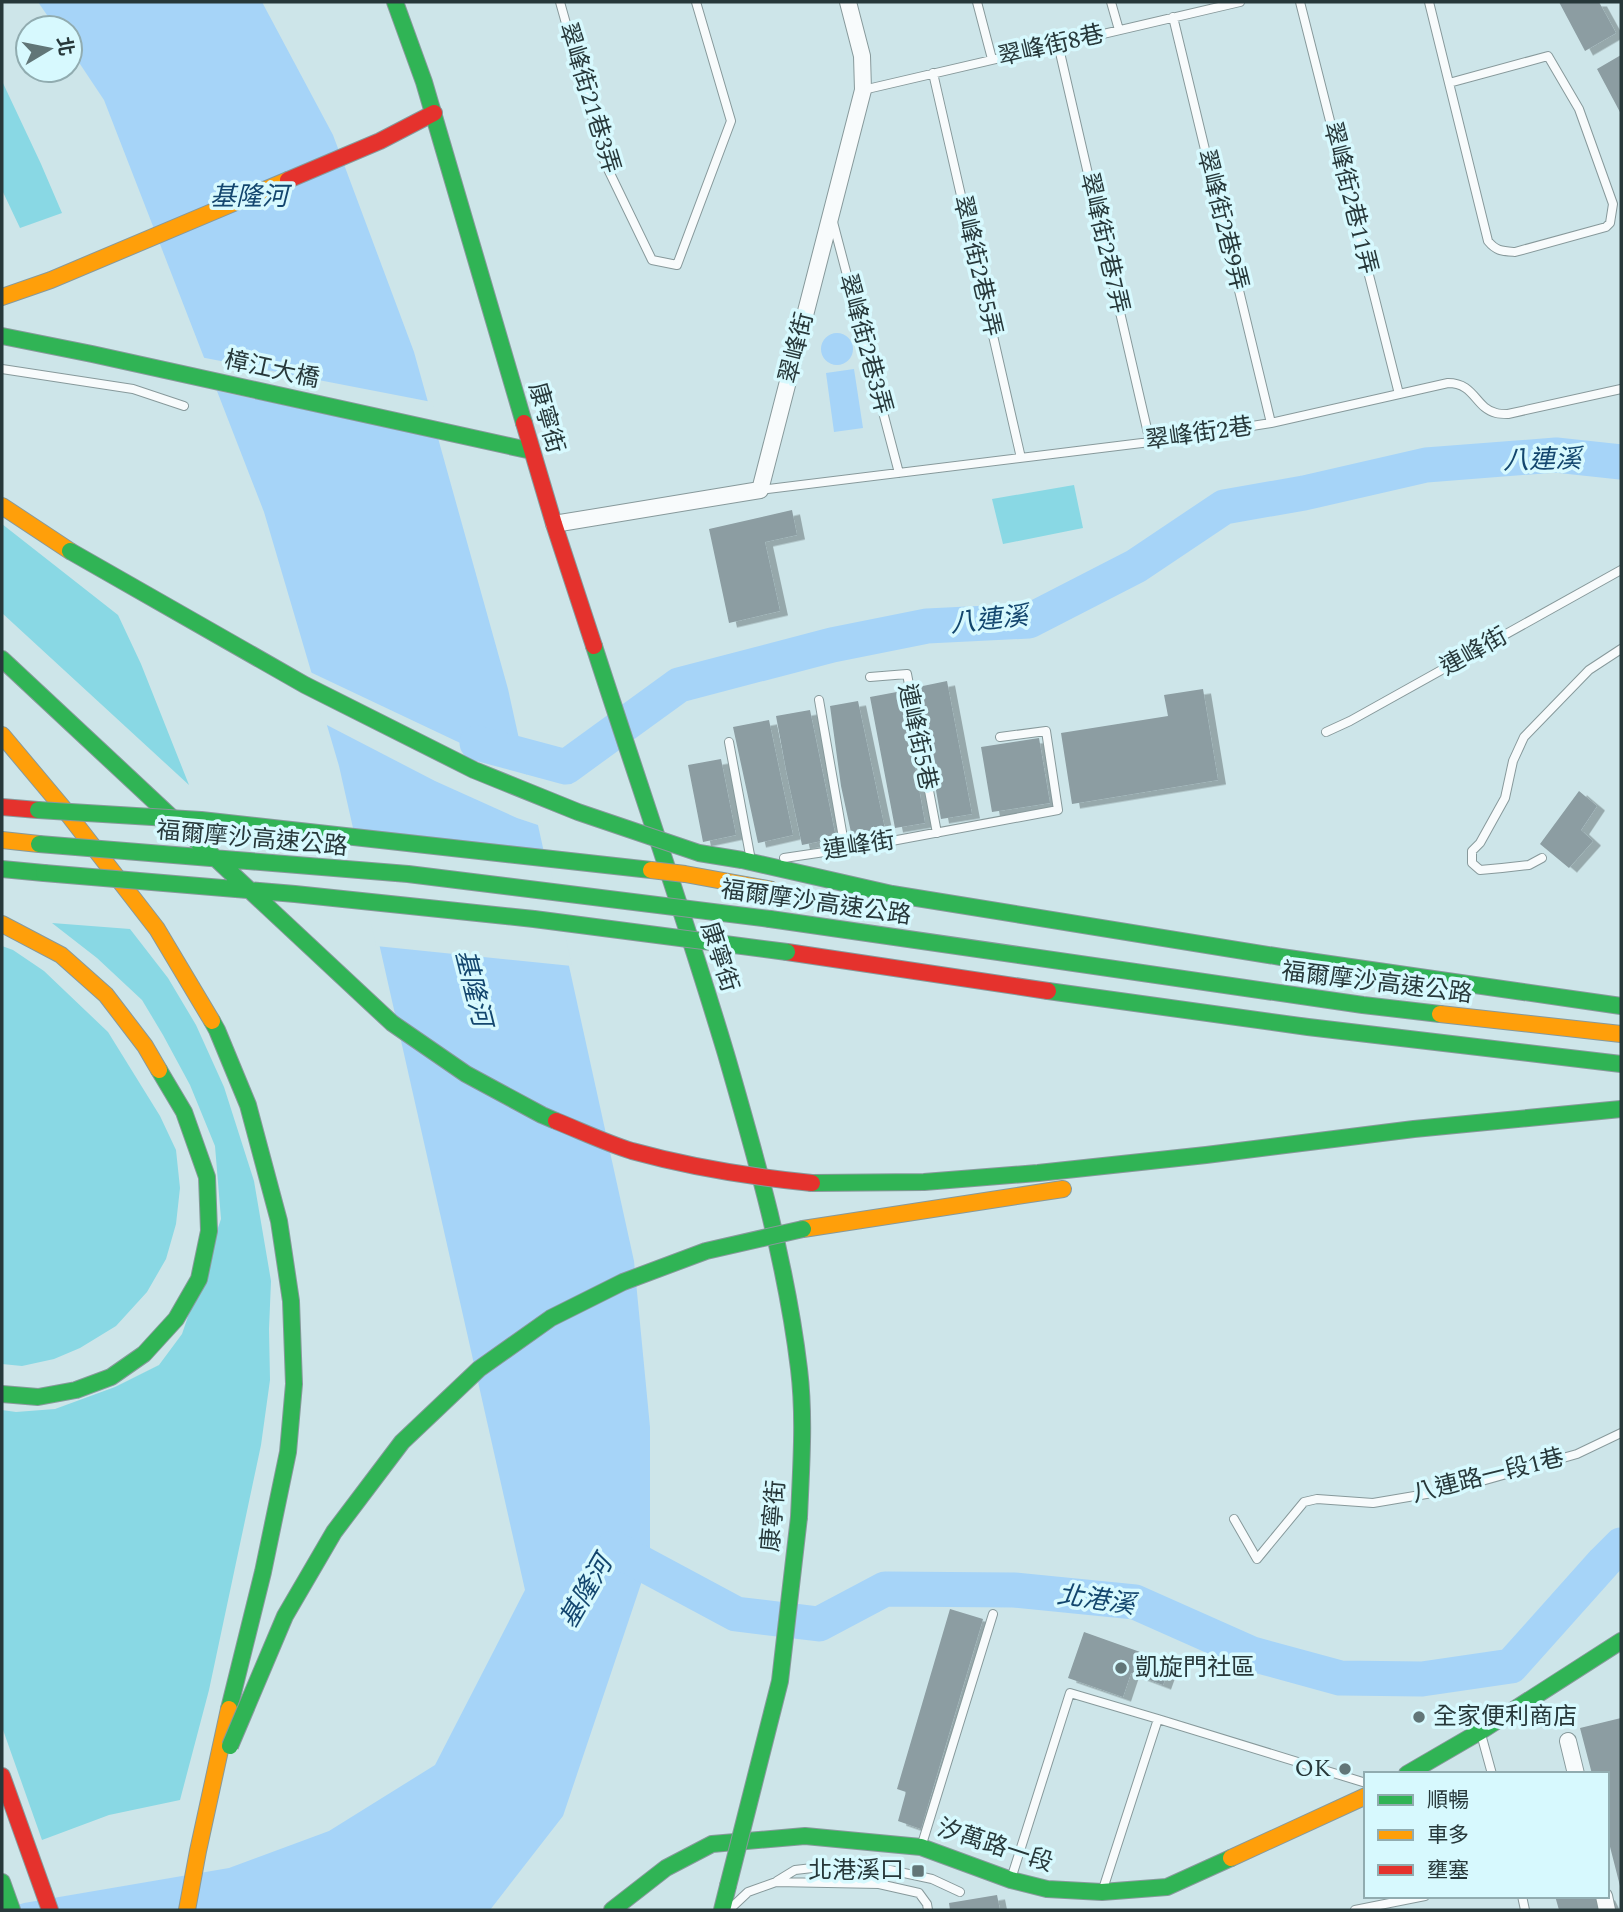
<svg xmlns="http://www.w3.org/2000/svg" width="1623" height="1912" font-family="Spectral,'Noto Sans TC',serif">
  <defs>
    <filter id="shadow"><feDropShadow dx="8" dy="4.5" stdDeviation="0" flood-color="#0004"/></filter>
  </defs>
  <rect width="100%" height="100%" fill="#cde5e9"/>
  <!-- green -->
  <path fill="#89d8e4" d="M2,81L41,164L62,213L20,228L2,190Z
    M1074,485L1083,528L1003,544L992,499Z
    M2,524L118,615L141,664L189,785L2,613Z
    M52,923L130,929L168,978L196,1025L224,1087L254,1181L271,1281L269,1329L270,1380L261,1445L209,1690L180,1800L109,1815L42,1840L2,1727V1410L16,1412L55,1409L115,1387L159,1365L182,1334L221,1219L215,1146L190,1085L163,1035L142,1000L97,958Z
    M2,946L13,950L44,971L108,1032L160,1116L176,1150L180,1188L176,1224L166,1259L147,1292L116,1326L80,1348L54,1359L22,1366L2,1364Z"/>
  <!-- water -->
  <path fill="#a6d4f8" d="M38,2H262L333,135L414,352L508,689L634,1261L650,1427V1557L563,1816L490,1910H2L24,1903L229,1868L329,1831L435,1765L525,1590L339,766L264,512L104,100L70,49V28H56Z
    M821 349a16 16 0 1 1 32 0a16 16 0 1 1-32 0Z
    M854,369L863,428L834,432L826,373Z"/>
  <!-- pier -->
  <path fill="#cde5e9" d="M200,357L432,402L442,439L213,390Z
    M308,671L530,776L541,826L517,818L435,781L323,723Z
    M353,843L550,867L572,966L376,946Z"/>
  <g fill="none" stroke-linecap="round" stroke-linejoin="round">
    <!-- river -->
    <path stroke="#a6d4f8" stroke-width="35" d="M477,743L566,767L679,685L832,645L927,626L1029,621L1136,566L1224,507L1304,493L1426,465L1556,455L1621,462
      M613,1548L736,1614L819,1624L885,1589L1014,1590L1135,1602L1252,1654L1340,1678L1422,1679L1511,1666L1604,1562L1621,1545"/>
  </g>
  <!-- building -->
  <path fill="#8c9da2" filter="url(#shadow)" d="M1559,2H1599L1616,33L1585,51Z
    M1621,55V114L1597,69Z
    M792,510L797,535L765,542L780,611L729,623L709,529Z
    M947,681L972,814L941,819L918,687Z
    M1203,689L1218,780L1072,804L1061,733L1168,716L1164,695Z
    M902,691L925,823L895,828L870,697Z
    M858,701L885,829L852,837L841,786L830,706Z
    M810,710L836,838L802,845L786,770L776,716Z
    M769,720L793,835L758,843L733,727Z
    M1039,738L1050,803L992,812L981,747Z
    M721,759L736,835L703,842L688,765Z
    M1579,791L1597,806L1581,830L1593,841L1569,868L1540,844Z
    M950,1609L983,1619L921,1829L898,1821L906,1792L897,1789Z
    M1084,1632L1171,1663L1163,1685L1131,1673L1123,1697L1068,1678Z
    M1621,1718V1886H1620L1607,1835V1774H1592L1580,1728Z
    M997,1895L1000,1910H950L949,1903Z
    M1555,1896H1607L1614,1910H1559Z"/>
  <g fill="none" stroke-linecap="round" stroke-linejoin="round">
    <defs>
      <path id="lane" d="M560,2L605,163L652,260L677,265L731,121L696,2
        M977,2L992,59
        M1111,2L1119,30
        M1300,2L1399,394
        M1429,2L1488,241C1496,251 1502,251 1515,252L1606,227L1610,223L1613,204L1579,109L1548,56L1449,83
        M1173,17L1271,423
        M1058,44L1150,442
        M933,73L1021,458
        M863,90L1240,2
        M833,222L899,473
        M2,369L133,389L184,406
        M760,490L1150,442L1271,423L1448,383C1475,383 1475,408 1496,413C1500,414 1504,414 1508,414L1621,389
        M870,677L907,674L937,833
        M819,700L845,849
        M1326,732L1350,721L1621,570
        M729,742L750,855
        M784,858L865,846L1058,810L1046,731L1000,737
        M1542,858L1529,865L1502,868L1480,870L1472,863V851L1480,843L1505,798L1513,761L1524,737L1589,670L1621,649
        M1234,1519L1257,1559L1304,1502L1317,1499L1373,1503L1450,1490L1577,1454L1621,1433
        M1481,1734L1492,1774
        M922,1844L993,1614
        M1011,1879L1070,1693L1158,1719
        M777,1881L795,1870L830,1866L890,1870L932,1879L960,1892
        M1103,1889L1158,1719L1366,1783
        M1522,1896L1525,1910
        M729,1910L748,1892L776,1882L879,1884L919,1893L927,1904L928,1910
        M1355,1910L1425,1896"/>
      <path id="street" d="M554,524L760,490L863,90L862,56L848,2
        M1568,1741L1576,1774
        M1604,1896L1607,1910"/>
      <path id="fast" d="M395,2L424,82L524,423
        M2,336L92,354L532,451
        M594,646C638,782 685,917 726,1054C756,1158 786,1261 799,1369C805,1418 801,1468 799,1517
        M2,659L183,828
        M742,860L892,894L1281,957L1621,1006
        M2,869L44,873
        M770,919L1363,1005L1440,1014
        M1048,991L1308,1027L1621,1064
        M212,1021L217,1030L248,1105L279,1221L291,1301L294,1384L288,1452L263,1572L229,1709
        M812,1183L924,1182L1038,1173L1206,1155L1414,1129L1621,1109
        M2,1394L38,1397L76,1390L111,1377L144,1354L176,1319L199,1279L209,1231L207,1177L184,1112L159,1070
        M1407,1774L1481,1731L1621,1641
        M2,1882L12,1910
        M612,1910L666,1868L712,1844L805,1836L921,1847L1011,1880L1047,1889L1102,1892L1167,1887L1231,1858
        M722,1910L728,1886"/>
      <path id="slow" d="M2,297L51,280L288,180
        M2,506L70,551
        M2,735L64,809L157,929L212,1021
        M2,840L39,844
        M2,924L61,955L106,995L145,1046L159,1070
        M1440,1014L1621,1034
        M803,1229L1063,1189
        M1231,1858L1366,1796
        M187,1910L198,1851L229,1709"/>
      <path id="jam" d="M288,180L380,141L434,113
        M524,423L554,524L594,646
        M2,807L38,810
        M787,952L1048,991
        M2,1776L50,1910"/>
    </defs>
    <!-- lane casing -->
    <use href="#lane" stroke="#87999b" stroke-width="10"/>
    <!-- street casing -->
    <use href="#street" stroke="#87999b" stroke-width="18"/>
    <!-- fast casing -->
    <use href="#fast" stroke="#87999b" stroke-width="18"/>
    <!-- slow casing -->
    <use href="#slow" stroke="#87999b" stroke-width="18"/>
    <!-- jam casing -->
    <use href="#jam" stroke="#87999b" stroke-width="18"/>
    <!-- lane -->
    <use href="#lane" stroke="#f8fbfc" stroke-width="8"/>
    <!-- street -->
    <use href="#street" stroke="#f8fbfc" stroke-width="16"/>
    <!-- fast -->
    <use href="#fast" stroke="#30b455" stroke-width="16"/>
    <!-- slow -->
    <use href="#slow" stroke="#ff9f0a" stroke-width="16"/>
    <!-- jam -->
    <use href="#jam" stroke="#e5322d" stroke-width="16"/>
    <defs>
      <path id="fast-bridge" d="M70,551L305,685L474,770L578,812L699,853L742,860
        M38,810L201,820L651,870
        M183,828L392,1023L466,1074L542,1115L556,1121
        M39,844L408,874L770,919
        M44,873L295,894L534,919L787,952
        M230,1746L285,1616L334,1532L402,1442L479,1369L551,1318L623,1282L706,1251L803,1229
        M728,1886L780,1681L799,1517"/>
      <path id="slow-bridge" d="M651,870L685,874L773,890"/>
      <path id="jam-bridge" d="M556,1121C581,1131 606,1143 632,1151C690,1167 751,1177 812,1183"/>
    </defs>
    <!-- fast-bridge casing -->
    <use href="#fast-bridge" stroke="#87999b" stroke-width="18" stroke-linecap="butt"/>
    <!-- slow-bridge casing -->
    <use href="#slow-bridge" stroke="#87999b" stroke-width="18" stroke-linecap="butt"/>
    <!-- jam-bridge casing -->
    <use href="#jam-bridge" stroke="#87999b" stroke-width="18" stroke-linecap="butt"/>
    <!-- fast-bridge -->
    <use href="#fast-bridge" stroke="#30b455" stroke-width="16"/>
    <!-- slow-bridge -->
    <use href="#slow-bridge" stroke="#ff9f0a" stroke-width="16"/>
    <!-- jam-bridge -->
    <use href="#jam-bridge" stroke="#e5322d" stroke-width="16"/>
  </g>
  <!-- markers -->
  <g fill="#617577" stroke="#d7f9fe" stroke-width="2.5">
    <circle cx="1121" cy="1668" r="7"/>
    <circle cx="1419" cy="1717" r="7"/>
    <circle cx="1345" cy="1769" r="7"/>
    <rect x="911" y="1864" width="14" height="14" rx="3.5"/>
  </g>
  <g text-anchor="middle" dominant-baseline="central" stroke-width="7" stroke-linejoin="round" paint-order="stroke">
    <!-- street labels -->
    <g font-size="24" fill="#27383a" stroke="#d7f9fe">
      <text transform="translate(1051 46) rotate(-13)">翠峰街8巷</text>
      <text transform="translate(589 98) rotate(73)">翠峰街21巷3弄</text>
      <text transform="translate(1350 198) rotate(76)">翠峰街2巷11弄</text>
      <text transform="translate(1222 220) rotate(76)">翠峰街2巷9弄</text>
      <text transform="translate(1104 243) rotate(77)">翠峰街2巷7弄</text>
      <text transform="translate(977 266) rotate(77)">翠峰街2巷5弄</text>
      <text transform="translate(865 344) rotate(75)">翠峰街2巷3弄</text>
      <text transform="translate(797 348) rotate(-76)">翠峰街</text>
      <text transform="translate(272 370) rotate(12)">樟江大橋</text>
      <text transform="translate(546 418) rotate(74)">康寧街</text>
      <text transform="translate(1199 434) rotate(-8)">翠峰街2巷</text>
      <text transform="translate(1474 652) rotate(-29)">連峰街</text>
      <text transform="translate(917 737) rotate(78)">連峰街5巷</text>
      <text transform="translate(252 839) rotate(5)">福爾摩沙高速公路</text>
      <text transform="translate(859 846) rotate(-9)">連峰街</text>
      <text transform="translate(816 903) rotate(8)">福爾摩沙高速公路</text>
      <text transform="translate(719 957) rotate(72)">康寧街</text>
      <text transform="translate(1377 983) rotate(7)">福爾摩沙高速公路</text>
      <text transform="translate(1488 1476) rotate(-14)">八連路一段1巷</text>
      <text transform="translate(774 1516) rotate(-85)">康寧街</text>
      <text transform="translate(995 1846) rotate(18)">汐萬路一段</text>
    </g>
    <!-- poi labels -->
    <g font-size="24" fill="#27383a" stroke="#d7f9fe" text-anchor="start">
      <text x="1135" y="1668">凱旋門社區</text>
      <text x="1433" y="1717">全家便利商店</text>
      <text x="1331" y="1769" text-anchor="end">OK</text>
      <text x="904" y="1871" text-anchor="end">北港溪口</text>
    </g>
    <!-- water labels -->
    <g font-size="26" font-style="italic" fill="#13466e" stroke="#d7f9fe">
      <text x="249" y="197">基隆河</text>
      <text transform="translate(1542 460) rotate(-1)">八連溪</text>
      <text transform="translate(989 620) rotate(-6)">八連溪</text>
      <text transform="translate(473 988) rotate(76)">基隆河</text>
      <text transform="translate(586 1592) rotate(-60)">基隆河</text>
      <text transform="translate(1096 1600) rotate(8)">北港溪</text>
    </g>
  </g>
  <!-- border -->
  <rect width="1623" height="1912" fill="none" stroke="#27383a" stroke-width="7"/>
  <!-- legend -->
  <rect x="1364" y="1772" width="245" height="126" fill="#d7f9fe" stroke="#91acb0" stroke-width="2"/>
  <rect x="1378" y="1795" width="35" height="10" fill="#30b455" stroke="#91acb0" stroke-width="2"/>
  <text x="1427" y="1807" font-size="21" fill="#27383a">順暢</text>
  <rect x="1378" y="1830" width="35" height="10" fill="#ff9f0a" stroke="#91acb0" stroke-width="2"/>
  <text x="1427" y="1842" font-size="21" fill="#27383a">車多</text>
  <rect x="1378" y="1865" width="35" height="10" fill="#e5322d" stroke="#91acb0" stroke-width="2"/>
  <text x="1427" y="1877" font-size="21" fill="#27383a">壅塞</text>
  <!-- north arrow -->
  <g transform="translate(49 49) rotate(80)"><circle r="33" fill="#d7f9fe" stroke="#91acb0" stroke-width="2"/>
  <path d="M0-5L12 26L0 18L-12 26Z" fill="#617577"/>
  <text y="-10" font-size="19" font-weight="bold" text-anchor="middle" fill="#27383a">北</text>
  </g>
</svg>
